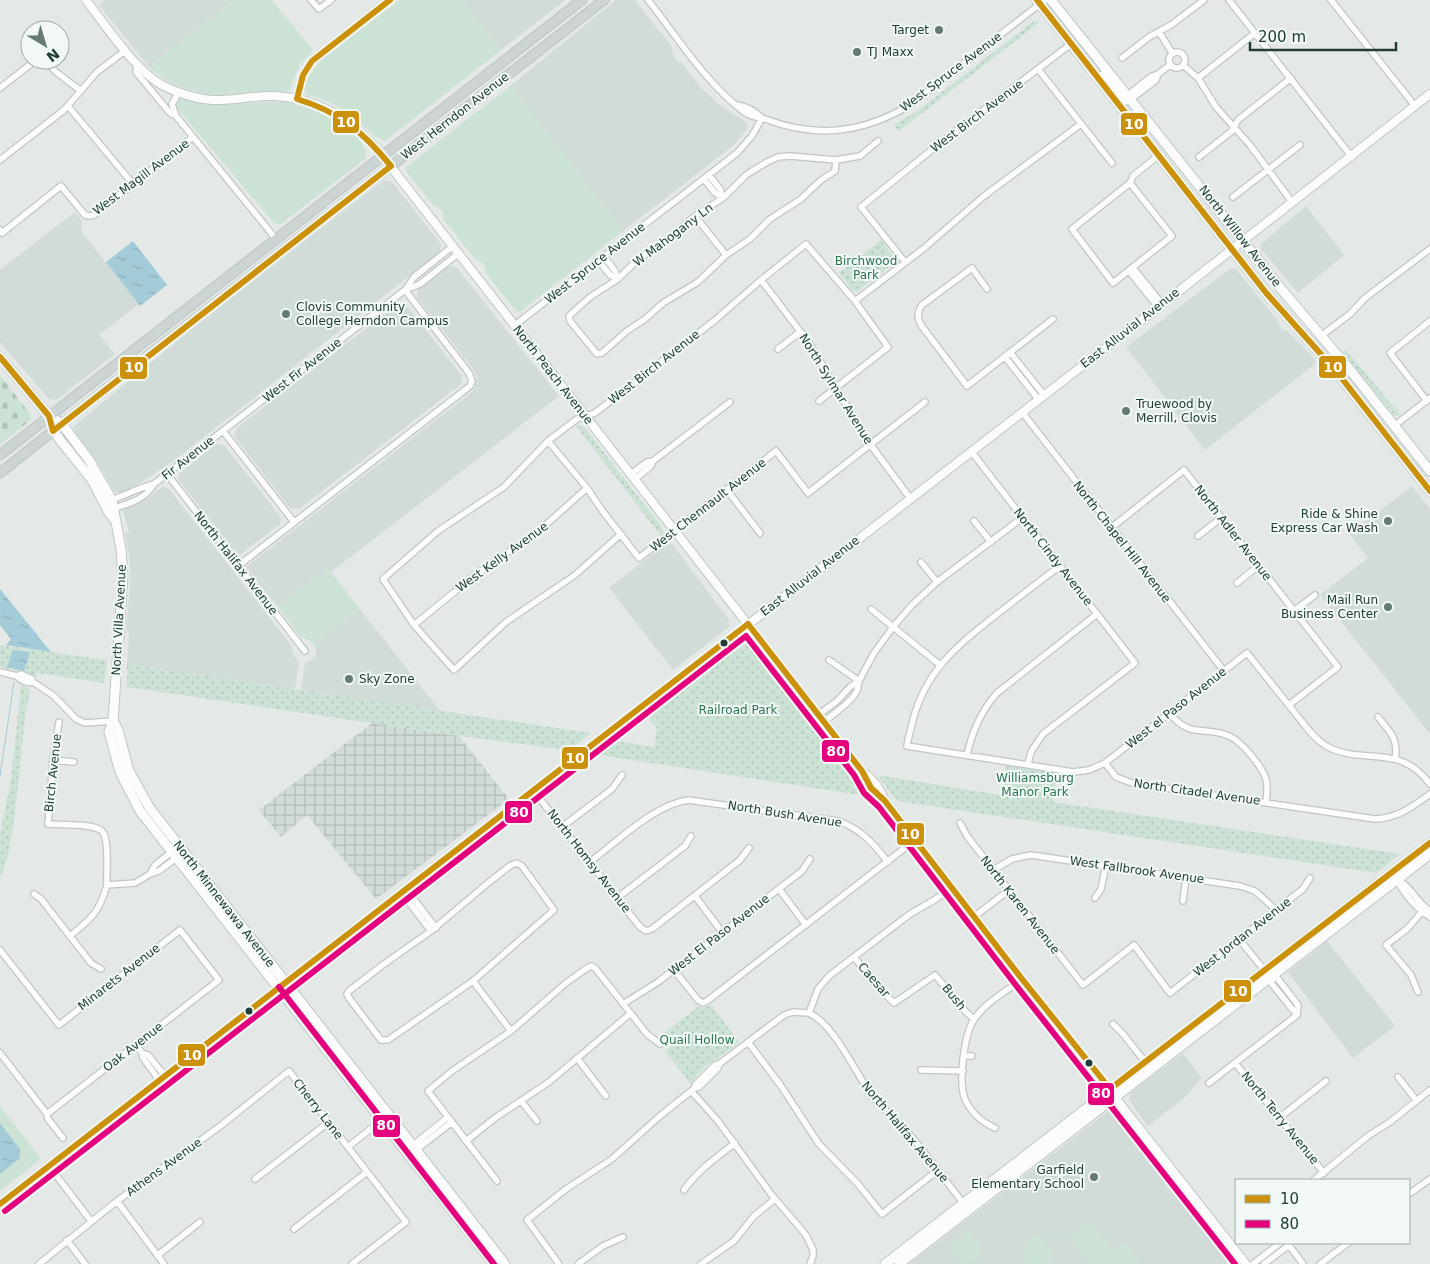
<svg xmlns="http://www.w3.org/2000/svg" width="1430" height="1264" font-family="'DejaVu Sans',sans-serif">
  <defs>
    <pattern id="industrial-grid" width="8" height="8" patternUnits="userSpaceOnUse" patternTransform="scale(1.25)"><rect width="8" height="8" fill="#d1dbd7"/><path d="M0 4h8M4 0v8" fill="none" stroke="#b3bdb9"/></pattern>
    <pattern id="cemetery-stones" width="16" height="16" patternUnits="userSpaceOnUse" patternTransform="scale(1.25)"><rect width="16" height="16" fill="#cce2d5"/><path d="M2 7V4a2 2 0 0 1 4 0v3zM10 15v-3a2 2 0 0 1 4 0v3z" fill="#afc3b8"/></pattern>
    <pattern id="park-dots" width="8" height="8" patternUnits="userSpaceOnUse" patternTransform="scale(1.25)"><rect width="8" height="8" fill="#cce2d5"/><path d="M2 2h.1M6 6h.1" fill="none" stroke="#afc3b8" stroke-width="1.8" stroke-linecap="round"/></pattern>
    <pattern id="water-ripples" width="26" height="14" patternUnits="userSpaceOnUse" patternTransform="scale(1.25)"><rect width="26" height="14" fill="#a3cbd8"/><path d="M2 4q2-2 4 0t4 0M15 11q2-2 4 0t4 0" fill="none" stroke="#8cafba"/></pattern>
  </defs>
  <rect width="100%" height="100%" fill="#e4e9e7"/>
  <!-- built -->
  <path fill="#d1dbd7" d="M105,0H234L149,67L99,5Z
    M461,0H565L501,50Z
    M616,0H635L672,47V53L678,62H681L700,87L721,106L746,122L748,128L734,145L623,231L510,86Z
    M383,181H391L441,244L440,252L176,459L136,486L120,493L114,491L100,466L73,430L74,426L199,323Z
    M1306,206L1344,255L1298,293L1260,248L1261,244Z
    M75,212L82,221L81,231L139,304L99,335L115,354L56,400L49,399L0,342V270Z
    M448,266L456,267L559,396L331,572L328,568L278,607L246,567L472,392L475,387L477,376L473,369L417,297L418,289Z
    M1231,268L1236,269L1278,321L1279,325L1284,331H1287L1313,357L1315,364L1205,450L1126,347Z
    M398,304L407,306L462,376L461,384L299,509L290,508L235,437L236,429Z
    M216,444L224,445L281,518L280,524L241,554L236,553L178,479L179,474Z
    M1412,486L1430,509V734L1320,595L1368,558L1350,534Z
    M162,487L168,488L291,645L294,656L299,662L295,689L127,664L129,631L126,630L130,586V561L125,533L129,532L123,511L124,509L147,499Z
    M667,543L672,544L729,620V627L673,670L609,588Z
    M360,609L440,711L301,690L305,663L310,661L316,655V649L314,644Z
    M1327,941L1395,1026L1353,1058L1288,972Z
    M1183,1053L1202,1078L1184,1098L1148,1126L1129,1100L1130,1093Z
    M1110,1110L1115,1111L1234,1264H909Z"/>
  <!-- industrial -->
  <path fill="url(#industrial-grid)" d="M372,723L459,736L509,799L376,899L307,815L281,837L259,810Z"/>
  <!-- grass -->
  <path fill="#cce2d5" d="M234,0H272L313,50L299,66L290,89L286,92C265,91 245,95 224,95C198,95 167,85 149,67Z
    M400,0H461L501,50L385,141C371,136 361,122 350,114C337,104 322,99 307,95L304,90L309,76L321,60Z
    M510,86L623,231L520,312L516,311L485,272L486,268L479,260H476L443,219L444,214L438,207L434,206L405,170L406,167Z
    M181,98C222,111 252,98 291,103C312,106 332,117 349,130C358,136 367,147 366,158L281,224H275L176,107L175,104L177,99Z
    M328,568L360,609L313,645L310,641L300,636L278,607Z
    M0,1106L41,1159L0,1191Z
    M1090,1221L1112,1248L1117,1245L1119,1248L1125,1243L1141,1264H1090L1069,1237Z
    M969,1231C979,1242 987,1253 971,1264H961L950,1249V1245Z
    M1039,1235L1053,1254V1258L1044,1264H1027C1018,1251 1027,1241 1039,1235Z"/>
  <!-- cemetery -->
  <path fill="url(#cemetery-stones)" d="M0,375L31,415V420L0,444Z"/>
  <!-- park -->
  <path fill="url(#park-dots)" d="M1034,21L1040,22L899,131L894,125L920,109Z
    M881,240L895,259L894,263L858,291H853L839,273Z
    M1346,350L1400,414L1396,416L1393,414L1343,352Z
    M580,425L585,428L661,526L663,531L661,536L576,426Z
    M0,645L107,660L104,683L37,673L36,676L0,667Z
    M743,645H750L867,796L599,755L617,741L654,747L657,728L648,717Z
    M127,664L192,674L591,733L570,750L459,736L127,687Z
    M21,684L30,690C22,730 20,771 15,812C12,834 9,858 0,879V834L11,780Z
    M1006,766L1057,773L1053,802L1400,854L1377,873L897,801L877,775L1001,795Z
    M711,1005L739,1042C722,1056 702,1065 691,1084L666,1052L670,1047L671,1041L664,1033L698,1007L704,1008Z"/>
  <!-- water -->
  <path fill="url(#water-ripples)" d="M133,241L167,285L140,306L106,262Z
    M0,589L51,652L6,645L11,639L0,625Z
    M13,650L30,652L24,671L7,667Z
    M0,1123L20,1149V1158L0,1174Z"/>
  <g fill="none" stroke-linecap="round" stroke-linejoin="round">
    <!-- stream -->
    <path stroke="#a3cbd8" stroke-width="1" d="M0,776L14,682"/>
    <defs>
      <path id="minor" d="M311,0L319,9L331,0
        M648,0C679,39 704,81 744,112C751,117 757,117 765,119C818,139 865,133 913,103L1045,0
        M1229,0L1351,156
        M1331,0L1415,106
        M1159,32L1173,54
        M1169 60a8 8 0 1 1 16 0a8 8 0 1 1-16 0Z
        M1122,58L1149,37L1171,25L1204,0
        M45,60L56,72L81,91
        M137,64L136,72L170,113L176,116L276,239
        M1183,65L1198,78L1216,107L1250,145L1292,202
        M1038,69L1112,163
        M1198,78L1255,33
        M0,88L36,60
        M1128,95L1152,76L1158,74
        M1131,99L1156,80L1158,74L1170,65
        M738,105C748,107 755,111 762,118
        M68,106L133,184
        M176,116L172,104L179,92
        M1199,157L1232,131L1238,120L1291,78
        M0,160L64,110L97,72L126,50
        M836,160L790,156L778,157L767,162L746,175L723,198L695,216L672,236L636,261L618,279L590,297L569,316L570,321L597,354L602,353L627,331L645,319L663,303L698,282L726,255L750,239L770,219L801,199L821,180L835,171L836,160L860,156L878,141
        M704,179L715,193L723,198L720,189L709,175
        M1130,183L1172,236L1113,283L1072,229L1130,183L1133,176L1159,155
        M1233,197L1300,145
        M695,216L726,255
        M0,230L2,233L61,186L85,215L89,216L94,215L193,137
        M598,260L610,275L618,279L615,271L604,256
        M905,262L861,207L944,140L1071,44
        M1133,268L1162,304
        M1129,271L1158,307
        M761,280L809,343L870,444L910,498
        M406,289L414,277L453,246
        M987,289L972,268L922,305C917,312 917,317 921,325L967,386L1053,319
        M855,301L923,249L984,196L1081,124
        M515,325L737,153L752,136L762,118
        M1321,336L1350,314L1365,298L1430,249
        M778,349L800,332
        M1010,352L1044,395
        M1005,357L1038,399
        M1427,401L1390,353L1430,321
        M1022,412L1224,671
        M1394,426L1430,398
        M223,431L294,522
        M548,441L587,488L604,513L639,558L776,451L808,493L925,402
        M971,451L1135,663L1043,734L1031,752L1028,764
        M167,474L305,651
        M631,474L647,462L653,461
        M635,479L651,466L653,461L730,402
        M727,490L760,533
        M109,501C124,496 140,487 154,484
        M112,509C128,504 146,499 154,484L405,290L420,284L459,253
        M974,521L991,542
        M1111,528L1184,470L1338,667L1289,705
        M621,534L575,575L506,622L454,670L414,625L383,579L438,531L504,487L548,441L577,419L595,413L714,321L761,280L806,244L855,301L888,347L819,401
        M1198,536L1221,518
        M921,562L937,582
        M238,566L470,386L472,381L469,373L405,290
        M1060,566C1038,582 1017,599 996,615C957,646 926,670 913,720C911,729 908,738 907,746L1073,772L1089,770L1105,763L1116,777L1132,783L1375,819C1398,818 1412,807 1430,794
        M1237,583L1258,566
        M871,609L940,665
        M1294,611L1315,595
        M414,625L475,575L540,530L587,488
        M829,660L859,681
        M0,672L17,676L21,674L32,679L33,682L54,696L76,719L85,723L113,721
        M17,676C20,680 28,684 33,682
        M1169,713C1192,740 1203,725 1229,736C1241,741 1262,766 1266,779C1268,787 1267,795 1266,802
        M818,715L837,701L850,687L859,681
        M1378,717C1390,732 1399,739 1395,759
        M59,722L53,760L48,824C60,825 93,823 102,831C110,839 106,874 107,885
        M824,722L845,705L853,697L857,691L859,681L874,653L893,627L912,605L937,582L1022,518
        M967,755C972,732 981,711 997,693L1097,614
        M53,760L74,762
        M1105,763L1247,653C1263,673 1279,693 1295,713C1304,724 1313,738 1326,746C1363,766 1399,742 1430,784
        M533,790L640,927L646,931L652,929L740,860L749,848
        M960,823L967,836L1083,985L1134,945L1170,993L1303,889L1310,878
        M562,827L612,789L622,775
        M590,862C618,841 654,805 688,800L838,821C861,829 873,843 888,862
        M517,863L522,866L554,910L473,981L388,1040H381L349,998L347,994L349,991L384,964L431,931L488,883L511,865Z
        M993,870L1012,859L1031,855L1240,886L1255,891L1276,910
        M150,874L155,865L173,851
        M1396,878C1404,894 1414,907 1430,917
        M1398,880C1411,886 1417,903 1430,911
        M406,889L436,928
        M779,889L806,925
        M401,892L431,931
        M34,894L41,899L91,963L101,969
        M695,896L722,932
        M617,898L685,846L691,836
        M1095,898L1101,889L1106,865
        M1183,901L1186,877
        M975,916L1009,890
        M70,936C91,919 99,913 107,885L135,883L150,874L159,871L184,852
        M1239,939L1265,971L1271,977L1278,979L1298,1005L1297,1015
        M0,950L59,1025L180,930L219,980L47,1114
        M854,957L874,983L894,1003L935,975L966,1012L974,1019
        M674,970L698,1000L703,1003L707,1001L915,840
        M1271,977L1272,984L1297,1015
        M473,981L511,1031
        M1418,992L1411,975L1386,945L1408,928L1425,908
        M623,1004L658,982L802,871L810,859
        M809,1013C835,1025 855,1073 873,1097C883,1109 895,1118 905,1129C926,1153 944,1179 964,1204
        M1113,1024L1123,1034L1146,1063
        M748,1042L781,1086L819,1144L858,1184L882,1214L938,1170
        M136,1045L142,1053L143,1058L159,1080
        M0,1053L47,1114L48,1119L63,1138
        M142,1053L148,1055L165,1076
        M964,1056H972
        M577,1058L606,1096
        M1235,1063L1324,1173
        M921,1070L963,1071
        M1398,1077L1416,1100
        M1209,1083L1297,1015
        M695,1088V1085L715,1065L719,1064L784,1015L793,1012L809,1013L818,989L829,976L910,914L936,899L952,887
        M692,1092L718,1121L771,1194L806,1235L813,1250V1256L810,1264
        M521,1101L537,1121
        M1279,1118L1326,1081
        M995,1128C982,1122 971,1113 965,1099C958,1082 964,1033 975,1018C986,1002 1007,991 1022,979
        M466,1141L495,1118L549,1082L631,1013
        M412,1146L448,1117
        M348,1147L388,1115
        M416,1150L452,1122
        M49,1166L91,1221
        M255,1179L329,1122
        M1314,1180L1368,1136L1390,1122L1430,1090
        M497,1181L428,1091L452,1071L511,1031L566,983L587,968L591,966L595,968L647,1034L660,1044
        M684,1190C697,1171 716,1158 735,1143
        M1409,1194L1430,1179
        M117,1201L164,1264
        M294,1229L367,1172
        M67,1240L85,1264
        M1288,1244L1303,1264
        M158,1255L200,1222
        M39,1264L117,1201L219,1127L289,1071L406,1222L352,1264
        M559,1264L527,1220L566,1189L612,1159L661,1115L695,1088L699,1087L718,1068L719,1064
        M578,1264L603,1246L623,1237
        M701,1264L734,1241L754,1216L775,1199
        M1253,1264L1280,1243
        M1264,1264L1289,1245
        M1320,1264L1348,1243"/>
      <path id="tertiary" d="M86,0C105,25 136,71 162,85C177,93 197,99 213,100C234,101 254,95 275,96C317,98 349,118 377,149L824,722L862,771C873,779 880,788 885,801L1022,979L1246,1264
        M297,99L303,75L312,61L390,0
        M862,772C867,784 874,793 885,801
        M0,1204L1179,291L1430,94"/>
      <path id="secondary" d="M1037,0L1267,294L1336,371L1430,491
        M1051,0L1282,290L1351,371L1430,471
        M1104,75L1122,98L1126,100L1131,99
        M0,357L49,416L62,424L89,460L112,500L121,549L123,576L113,721L109,732L120,772L140,811L494,1264
        M49,416L53,431L92,480L108,511L114,519
        M113,721L118,730L129,771L149,807L505,1264
        M885,1264L1430,843
        M899,1264L1430,854"/>
      <path id="primary" d="M0,455L582,0
        M0,473L159,347L604,0"/>
    </defs>
    <!-- minor casing -->
    <use href="#minor" stroke="#c1c6c4" stroke-width="8"/>
    <!-- tertiary casing -->
    <use href="#tertiary" stroke="#c1c6c4" stroke-width="10"/>
    <!-- secondary casing -->
    <use href="#secondary" stroke="#bfc7c5" stroke-width="11"/>
    <!-- primary casing -->
    <use href="#primary" stroke="#bcc5c3" stroke-width="11"/>
    <!-- minor -->
    <use href="#minor" stroke="#fbfcfb" stroke-width="5.5"/>
    <!-- tertiary -->
    <use href="#tertiary" stroke="#fbfcfb" stroke-width="8"/>
    <!-- secondary -->
    <use href="#secondary" stroke="#fbfcfb" stroke-width="9"/>
    <!-- primary -->
    <use href="#primary" stroke="#cdd5d4" stroke-width="9"/>
    <defs>
      <path id="bus-1" d="M1037,0L1267,294L1336,371L1430,491
        M0,357L49,416L53,431L391,166C363,132 340,112 297,99L303,75L312,61L390,0
        M0,1204L748,624L862,771L871,788L885,801L1022,979L1110,1089L1430,843"/>
      <path id="bus-2" d="M279,987L494,1264
        M5,1211L746,636L854,775L864,793L879,807L1015,984L1235,1264"/>
    </defs>
    <!-- bus-1 casing -->
    <use href="#bus-1" stroke="#f1f8f6" stroke-width="10"/>
    <!-- bus-2 casing -->
    <use href="#bus-2" stroke="#f1f8f6" stroke-width="10"/>
    <!-- bus-1 -->
    <use href="#bus-1" stroke="#cc910b" stroke-width="6"/>
    <!-- bus-2 -->
    <use href="#bus-2" stroke="#e5007d" stroke-width="6"/>
  </g>
  <!-- markers -->
  <g fill="#657975" stroke="#f1f8f6" stroke-width="2">
    <circle cx="939" cy="30" r="5"/>
    <circle cx="857" cy="52" r="5"/>
    <circle cx="286" cy="314" r="5"/>
    <circle cx="1126" cy="411" r="5"/>
    <circle cx="1388" cy="521" r="5"/>
    <circle cx="1388" cy="607" r="5"/>
    <circle cx="349" cy="679" r="5"/>
    <circle cx="1094" cy="1177" r="5"/>
  </g>
  <g fill="#213d38" stroke="#f1f8f6" stroke-width="2">
    <circle cx="724" cy="643" r="4.5"/>
    <circle cx="249" cy="1011" r="4.5"/>
    <circle cx="1089" cy="1063" r="4.5"/>
  </g>
  <g text-anchor="middle" dominant-baseline="central" stroke-width="4" stroke-linejoin="round" paint-order="stroke">
    <!-- poi labels -->
    <g font-size="12" fill="#213d38" stroke="#f1f8f6" text-anchor="end">
      <text x="929" y="30">Target</text>
      <text x="867" y="52" text-anchor="start">TJ Maxx</text>
      <text x="296" y="307" text-anchor="start">Clovis Community<tspan x="296" dy="14">College Herndon Campus</tspan></text>
      <text x="1136" y="404" text-anchor="start">Truewood by<tspan x="1136" dy="14">Merrill, Clovis</tspan></text>
      <text x="1378" y="514">Ride &amp; Shine<tspan x="1378" dy="14">Express Car Wash</tspan></text>
      <text x="1378" y="600">Mail Run<tspan x="1378" dy="14">Business Center</tspan></text>
      <text x="359" y="679" text-anchor="start">Sky Zone</text>
      <text x="1084" y="1170">Garfield<tspan x="1084" dy="14">Elementary School</tspan></text>
    </g>
    <!-- street labels -->
    <g font-size="12" fill="#213d38" stroke="#f1f8f6">
      <text transform="translate(951 72) rotate(-37)">West Spruce Avenue</text>
      <text transform="translate(455 116) rotate(-38)">West Herndon Avenue</text>
      <text transform="translate(977 116) rotate(-37)">West Birch Avenue</text>
      <text transform="translate(141 177) rotate(-37)">West Magill Avenue</text>
      <text transform="translate(673 235) rotate(-37)">W Mahogany Ln</text>
      <text transform="translate(1240 236) rotate(52)">North Willow Avenue</text>
      <text transform="translate(595 263) rotate(-38)">West Spruce Avenue</text>
      <text transform="translate(1130 328) rotate(-38)">East Alluvial Avenue</text>
      <text transform="translate(654 367) rotate(-38)">West Birch Avenue</text>
      <text transform="translate(302 370) rotate(-38)">West Fir Avenue</text>
      <text transform="translate(553 375) rotate(52)">North Peach Avenue</text>
      <text transform="translate(836 389) rotate(58)">North Sylmar Avenue</text>
      <text transform="translate(188 458) rotate(-38)">Fir Avenue</text>
      <text transform="translate(708 505) rotate(-38)">West Chennault Avenue</text>
      <text transform="translate(1233 533) rotate(52)">North Adler Avenue</text>
      <text transform="translate(1122 542) rotate(52)">North Chapel Hill Avenue</text>
      <text transform="translate(502 557) rotate(-36)">West Kelly Avenue</text>
      <text transform="translate(1053 557) rotate(52)">North Cindy Avenue</text>
      <text transform="translate(236 563) rotate(52)">North Halifax Avenue</text>
      <text transform="translate(810 576) rotate(-38)">East Alluvial Avenue</text>
      <text transform="translate(119 620) rotate(-87)">North Villa Avenue</text>
      <text transform="translate(1176 708) rotate(-38)">West el Paso Avenue</text>
      <text transform="translate(53 773) rotate(-84)">Birch Avenue</text>
      <text transform="translate(1197 792) rotate(8)">North Citadel Avenue</text>
      <text transform="translate(785 814) rotate(9)">North Bush Avenue</text>
      <text transform="translate(589 861) rotate(52)">North Homsy Avenue</text>
      <text transform="translate(1137 870) rotate(8)">West Fallbrook Avenue</text>
      <text transform="translate(224 904) rotate(52)">North Minnewawa Avenue</text>
      <text transform="translate(1020 905) rotate(52)">North Karen Avenue</text>
      <text transform="translate(719 935) rotate(-38)">West El Paso Avenue</text>
      <text transform="translate(1242 937) rotate(-38)">West Jordan Avenue</text>
      <text transform="translate(119 977) rotate(-38)">Minarets Avenue</text>
      <text transform="translate(874 980) rotate(49)">Caesar</text>
      <text transform="translate(954 997) rotate(51)">Bush</text>
      <text transform="translate(133 1047) rotate(-38)">Oak Avenue</text>
      <text transform="translate(318 1109) rotate(52)">Cherry Lane</text>
      <text transform="translate(1280 1118) rotate(51)">North Terry Avenue</text>
      <text transform="translate(905 1132) rotate(50)">North Halifax Avenue</text>
      <text transform="translate(164 1167) rotate(-36)">Athens Avenue</text>
    </g>
    <!-- park labels -->
    <g font-size="12" fill="#2a7450" stroke="#f1f8f6">
      <text x="866" y="261">Birchwood<tspan x="866" dy="14">Park</tspan></text>
      <text x="738" y="710">Railroad Park</text>
      <text x="1035" y="778">Williamsburg<tspan x="1035" dy="14">Manor Park</tspan></text>
      <text x="697" y="1040">Quail Hollow</text>
    </g>
  </g>
  <g stroke="#f1f8f6" stroke-width="2">
    <rect x="332" y="110" width="28" height="24" rx="5" fill="#cc910b"/>
    <rect x="1120" y="112" width="28" height="24" rx="5" fill="#cc910b"/>
    <rect x="1318" y="355" width="29" height="24" rx="5" fill="#cc910b"/>
    <rect x="119" y="356" width="29" height="24" rx="5" fill="#cc910b"/>
    <rect x="821" y="739" width="29" height="24" rx="5" fill="#e5007d"/>
    <rect x="561" y="746" width="28" height="24" rx="5" fill="#cc910b"/>
    <rect x="504" y="800" width="29" height="24" rx="5" fill="#e5007d"/>
    <rect x="896" y="822" width="29" height="24" rx="5" fill="#cc910b"/>
    <rect x="1223" y="979" width="29" height="24" rx="5" fill="#cc910b"/>
    <rect x="177" y="1043" width="29" height="24" rx="5" fill="#cc910b"/>
    <rect x="1087" y="1082" width="28" height="24" rx="5" fill="#e5007d"/>
    <rect x="372" y="1114" width="29" height="24" rx="5" fill="#e5007d"/>
  </g>
  <g font-size="14" text-anchor="middle" font-weight="bold" fill="#fff">
    <text x="346" y="127">10</text>
    <text x="1134" y="129">10</text>
    <text x="1333" y="372">10</text>
    <text x="134" y="372">10</text>
    <text x="836" y="756">80</text>
    <text x="575" y="763">10</text>
    <text x="519" y="817">80</text>
    <text x="910" y="839">10</text>
    <text x="1238" y="996">10</text>
    <text x="192" y="1060">10</text>
    <text x="1101" y="1098">80</text>
    <text x="386" y="1130">80</text>
  </g>
  <!-- legend -->
  <rect x="1235" y="1179" width="175" height="65" fill="#f1f8f6" stroke="#9eadaa"/>
  <rect x="1245" y="1195" width="25" height="8" fill="#cc910b" stroke="#9eadaa"/>
  <text x="1280" y="1204" font-size="15" fill="#213d38">10</text>
  <rect x="1245" y="1220" width="25" height="8" fill="#e5007d" stroke="#9eadaa"/>
  <text x="1280" y="1229" font-size="15" fill="#213d38">80</text>
  <!-- north arrow -->
  <g transform="translate(45 45) rotate(142)"><circle r="24" fill="#f1f8f6" stroke="#9eadaa"/>
  <path d="M0-4L9 19L0 12L-9 19Z" fill="#657975"/>
  <text y="-8" font-size="14" font-weight="bold" text-anchor="middle" fill="#213d38">N</text>
  </g>
  <!-- scale -->
  <path d="M1250 42v8h146v-8" fill="none" stroke="#213d38" stroke-width="2.5"/>
  <text x="1258" y="42" font-size="15" fill="#213d38" stroke="#f1f8f6" stroke-width="4" paint-order="stroke">200 m</text>
</svg>
